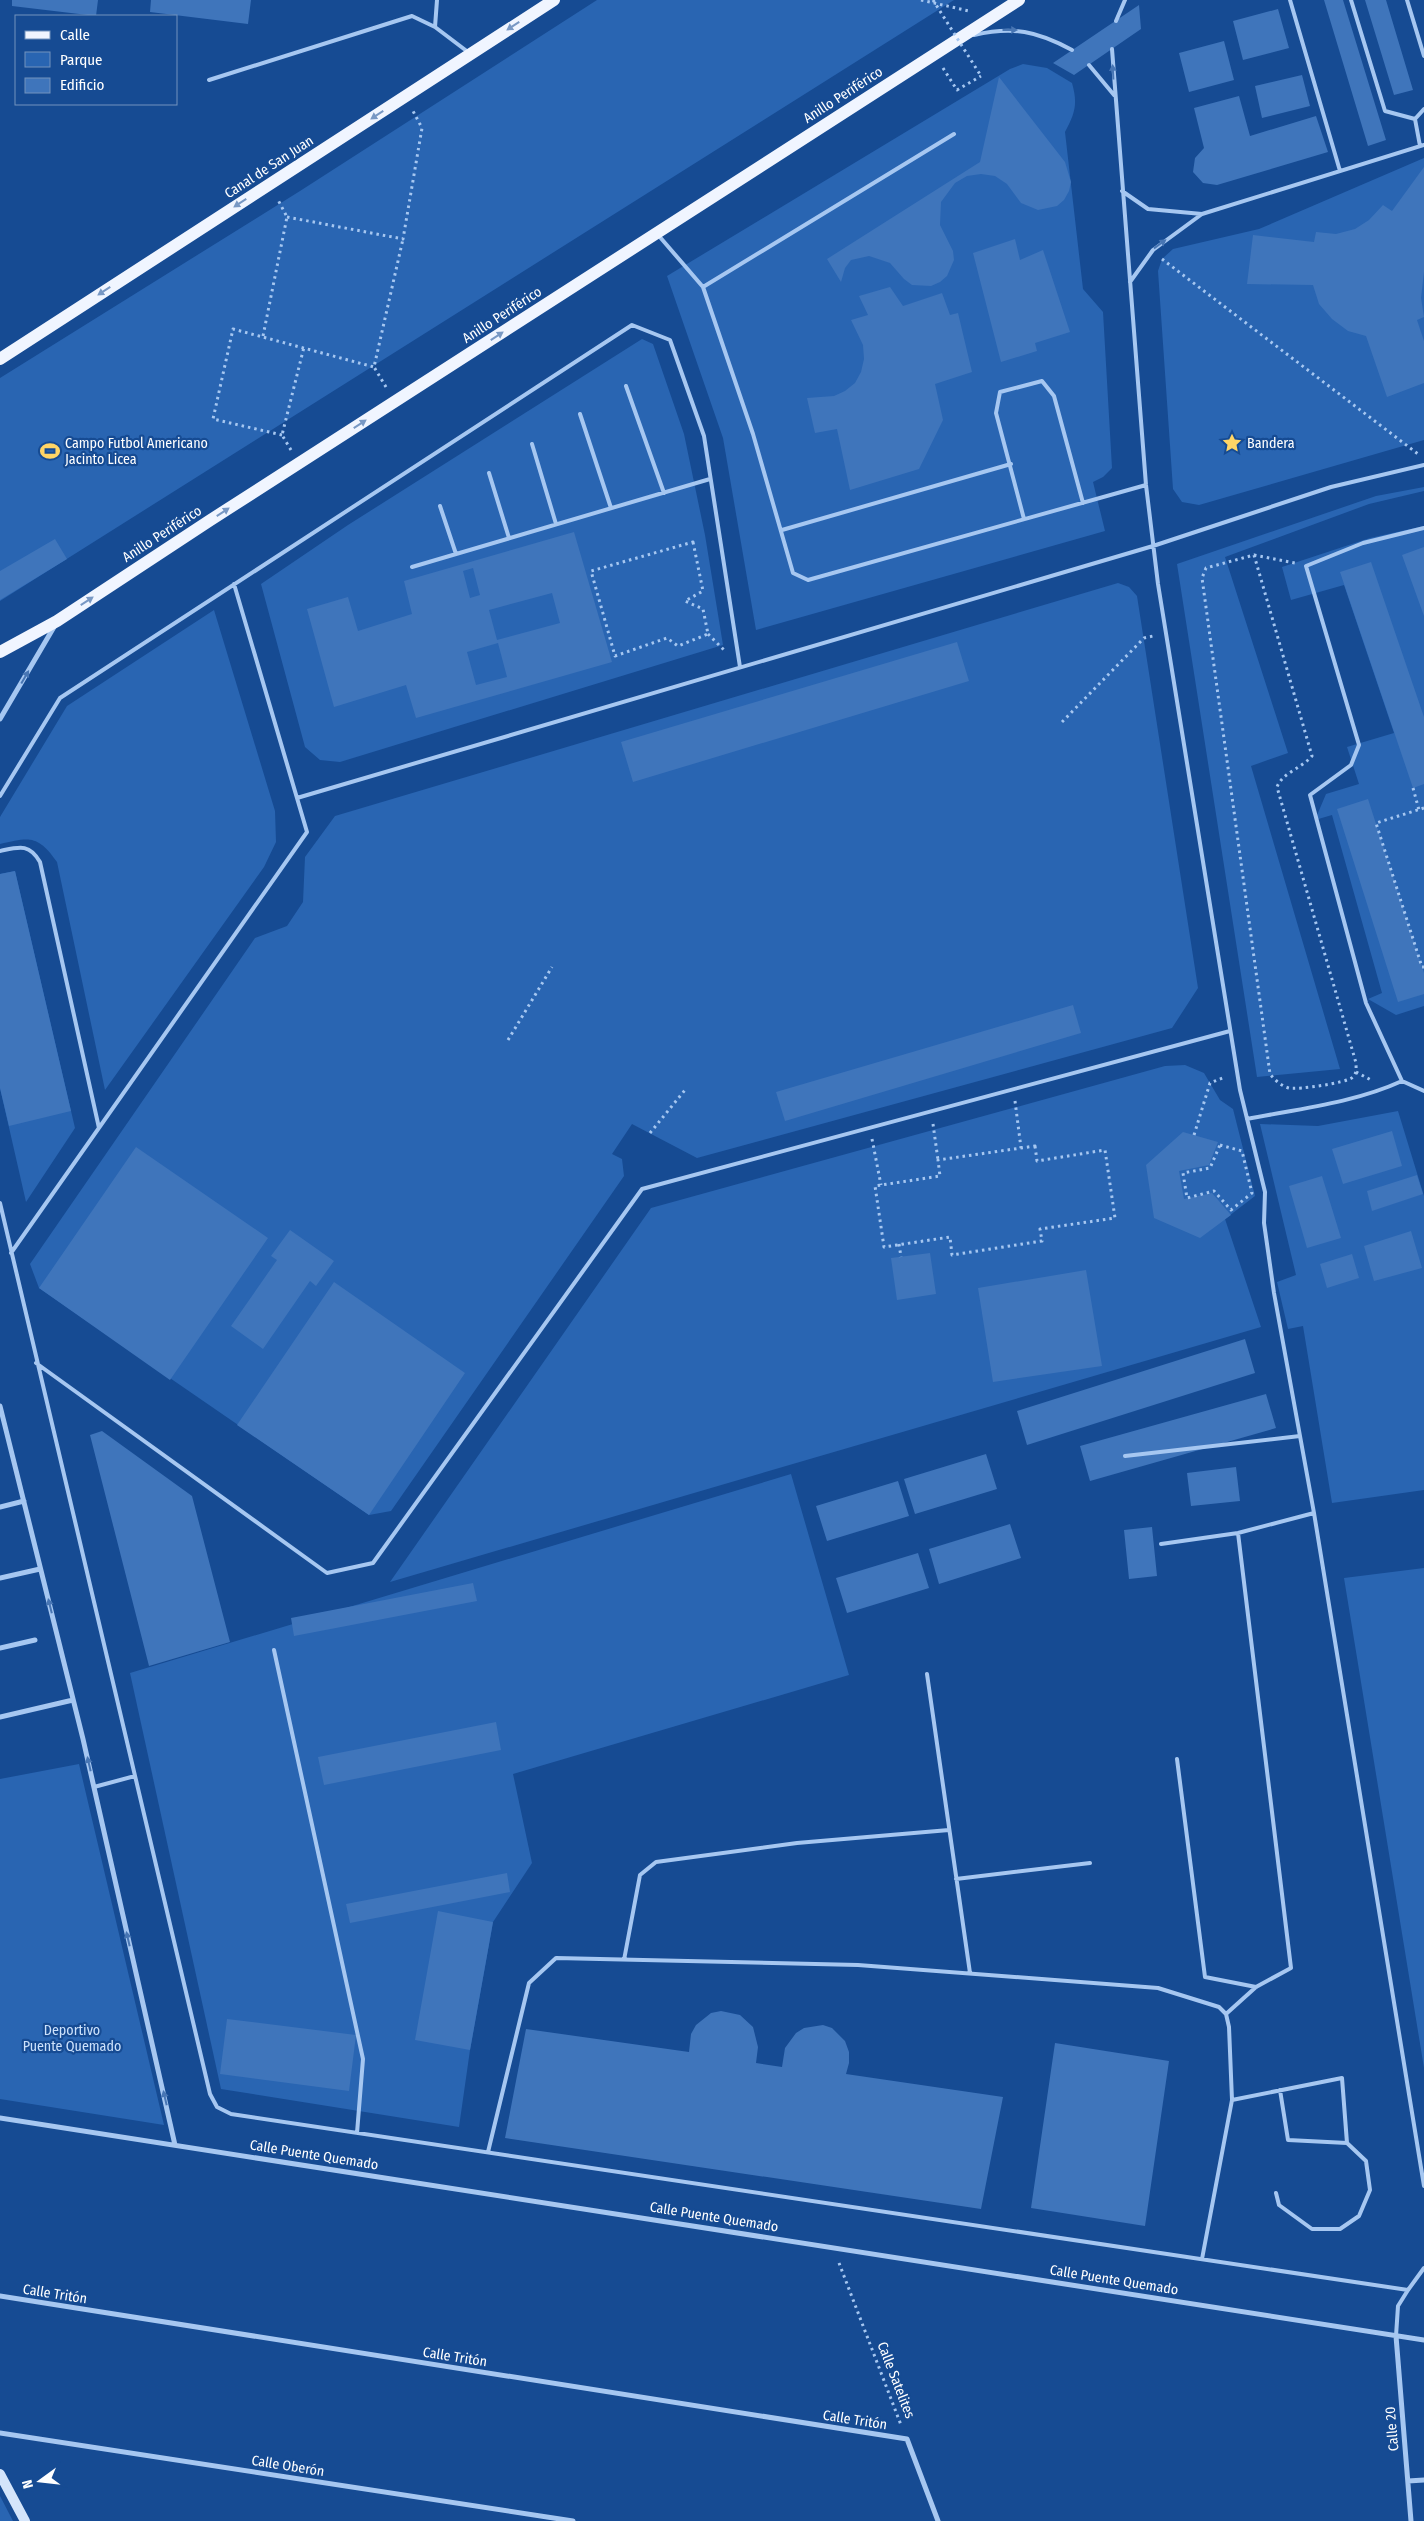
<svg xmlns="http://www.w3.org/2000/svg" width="1424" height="2521" font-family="'Fira Sans Condensed',sans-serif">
  <rect width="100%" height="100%" fill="#164b93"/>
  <!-- green -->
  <path fill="#2965b2" d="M597,0H954L0,601V378L300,191Z
    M1023,64L1047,68L1072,83C1078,104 1075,113 1065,132L1083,289L1103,312L1112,468L1103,477L1093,482L1105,531L756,630L723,438L667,276L1010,69Z
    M1424,158V440L1199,505L1182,502L1173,489L1158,271L1162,259L1173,249L1259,229Z
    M642,339L653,344L684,434L705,535L723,645L340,762L320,760L305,747L261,584L348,525Z
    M1424,487V491L1369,504L1225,557L1288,753L1251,766L1340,1069L1257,1077L1177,564L1376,496Z
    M1424,526V1006L1396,1015L1368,999L1382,993L1332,815L1315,820L1326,794L1359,784L1347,747L1394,733L1344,585L1291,600L1282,567L1370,538Z
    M1118,583L1129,587L1137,596L1198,988L1172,1028L697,1158L632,1124L612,1154L622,1159L624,1176L391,1511L369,1515L39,1288L30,1264L255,938L287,926L303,902L305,857L335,816Z
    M214,610L275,811L276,842L264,867L105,1090L57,862C38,835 30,837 0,844V817L67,706Z
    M15,871L75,1128L26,1202L0,1088V874Z
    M1185,1065L1204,1073L1220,1100L1233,1109L1255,1196L1225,1219L1261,1327L390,1582L651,1208L1165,1066Z
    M1398,1111L1424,1196V1490L1332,1503L1303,1326L1288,1329L1277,1282L1296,1275L1260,1124L1318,1126Z
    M791,1474L849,1675L513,1774L532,1863L493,1922L470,2050L459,2127L221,2089L130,1673Z
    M1424,1568V2068L1344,1578Z
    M79,1764L164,2125L0,2099V1779Z
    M0,2496L13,2521H0Z"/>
  <!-- building -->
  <path fill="#3f75bb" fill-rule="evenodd" d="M12,0H98L96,16L12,6Z
    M151,0H251L248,24L150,12Z
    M1324,0H1343L1386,140L1368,146Z
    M1365,0H1386L1413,90L1394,95Z
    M1139,5L1141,29L1074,75L1053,63Z
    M1278,9L1289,48L1243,60L1233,21Z
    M1224,41L1234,80L1189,92L1179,53Z
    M1302,75L1310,106L1262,118L1255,86Z
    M999,77L1065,162L1071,182L1069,191L1064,200L1057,206L1038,210L1021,203L1007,184L995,176L981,174L967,176L955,183L941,202L940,225L953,251L954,260L947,276L940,282L931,286L912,285L904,279L890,263L869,256L851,260L845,268L841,282L827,259L980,162Z
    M1239,96L1250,136L1316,116L1328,152L1217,185L1203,183L1193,172L1195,158L1204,148L1194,108Z
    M1424,167V272L1421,298L1424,317L1417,320L1424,341V383L1387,397L1366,336L1348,331L1332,319L1319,304L1313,285L1247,284L1253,235L1314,242L1316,232L1336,234L1355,229L1369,220L1383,205L1392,211Z
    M1015,239L1020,260L1043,250L1070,332L1035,343L1037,351L1001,362L973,253Z
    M890,287L903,306L942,293L950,315L958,313L972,372L935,384L943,420L919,469L850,490L837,429L815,433L807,398L834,396L845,391L855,383L861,372L864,359L863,345L851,320L868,315L859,296Z
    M574,532L612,662L416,718L406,685L334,707L307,609L348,597L358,631L412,614L404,581ZM473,568L480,595L470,598L463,571ZM552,593L560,623L497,640L489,610ZM498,643L507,677L476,685L467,652Z
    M55,539L67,559L0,600V571Z
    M1424,547V616L1402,555Z
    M1371,562L1424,717V784L1413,788L1340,572Z
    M957,642L969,681L633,782L621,742Z
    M1368,799L1424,973V994L1398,1002L1337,809Z
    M15,871L71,1111L9,1126L0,1088V874Z
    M1073,1005L1081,1033L785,1121L776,1092Z
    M1392,1131L1402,1166L1343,1184L1332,1149Z
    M1183,1132L1218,1142L1209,1165L1179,1171L1184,1199L1212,1193L1231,1215L1200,1238L1154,1218L1146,1165Z
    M136,1147L268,1238L170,1380L39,1288Z
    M1417,1175L1423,1194L1372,1211L1367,1191Z
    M1322,1176L1341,1238L1307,1248L1289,1186Z
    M290,1230L334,1261L316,1286L310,1281L263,1349L231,1326L277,1260L271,1256Z
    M1411,1231L1422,1268L1374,1281L1364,1246Z
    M930,1253L936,1294L897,1300L891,1258Z
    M1352,1254L1359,1278L1327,1288L1320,1264Z
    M1086,1270L1102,1366L993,1382L978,1288Z
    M334,1282L465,1373L369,1515L237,1425Z
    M1245,1339L1255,1373L1027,1445L1017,1411Z
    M1266,1394L1276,1428L1090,1481L1080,1446Z
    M102,1431L192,1496L230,1642L149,1666L90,1435Z
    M986,1454L997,1489L915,1514L904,1479Z
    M1236,1467L1240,1501L1191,1506L1187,1473Z
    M898,1481L909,1516L827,1541L816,1506Z
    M1010,1524L1021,1558L939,1584L929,1549Z
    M1152,1527L1157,1576L1129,1579L1124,1530Z
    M918,1553L929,1588L847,1613L836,1578Z
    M473,1583L477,1601L294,1636L291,1618Z
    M496,1722L501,1750L324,1785L318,1757Z
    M507,1873L510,1892L350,1923L346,1904Z
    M438,1911L493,1922L470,2050L415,2040Z
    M721,2011L740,2015L753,2027L758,2047L756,2063L782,2067L785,2048L796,2033L804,2028L823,2025L832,2028L845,2041L849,2052V2063L846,2074L1003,2097L981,2209L505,2138L526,2029L689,2052L691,2034L696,2025L711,2013Z
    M227,2019L356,2035L349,2091L220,2074Z
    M1055,2043L1169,2061L1145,2226L1031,2208Z"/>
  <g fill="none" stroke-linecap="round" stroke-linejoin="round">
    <!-- path -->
    <path stroke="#a6c7f1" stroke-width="3" stroke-dasharray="2.5 4" stroke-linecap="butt" d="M921,0L969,11
      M943,68L957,90L981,76
      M287,217L403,239L422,128L413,111
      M1162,259L1418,454
      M263,336L287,217L277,198
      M386,387L374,367L403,239
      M282,435L213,419L233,329L374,367
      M291,450L282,435L304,347
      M693,542L703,591L685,601L703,609L708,634L678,646L667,638L615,656L591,571Z
      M1254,555L1312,756C1302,768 1282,773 1277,787L1356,1063C1356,1068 1357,1073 1353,1077C1347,1083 1297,1090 1289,1088C1281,1086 1275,1080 1270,1074L1202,578L1206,568Z
      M1254,555L1295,563
      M708,634L724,650
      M1062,722L1144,638L1153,636
      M1413,788L1419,810
      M1424,808L1376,823L1422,967H1424
      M508,1040L552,967
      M1356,1072L1371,1080
      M1015,1101L1021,1148
      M933,1124L938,1160
      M650,1133L685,1090
      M1194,1135L1210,1083L1225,1077
      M872,1139L881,1185
      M1220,1145L1242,1151L1252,1193L1231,1210L1214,1191L1187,1198L1183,1173L1210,1168Z
      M1035,1146L1037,1161L1105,1150L1115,1218L1040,1229L1042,1241L952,1255L950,1237L884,1247L875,1186L940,1176L938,1160Z
      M899,1244L901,1257
      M839,2263L901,2425"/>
    <!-- service -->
    <path stroke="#a6c7f1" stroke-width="4" d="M1290,0L1340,171
      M1351,0L1385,111L1415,119L1420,146
      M1407,0L1424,56
      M1116,21L1125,0
      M435,27L437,0
      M974,35C1013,26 1037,31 1072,50
      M1112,49L1146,485L1158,584L1240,1090L1265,1192L1264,1223L1274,1293L1314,1513L1424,2186
      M1089,65L1114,95
      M209,80L412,16L435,27L468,52
      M1415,119L1424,109
      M954,134L703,287L753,434L793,573L808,580L1146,485
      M1122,191L1148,209L1202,214
      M659,236L703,287
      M1130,282L1153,250L1202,214L1424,145
      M626,386L664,493
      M580,414L611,508
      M532,444L556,524
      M489,473L509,538
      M440,506L456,554
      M1024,519L996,413L1000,392L1042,381L1054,396L1083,503
      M1424,528L1363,543L1306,566L1359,745L1351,765L1310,795L1366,1003L1402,1081L1424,1091
      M782,530L1011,464
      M412,567L710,479
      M0,796L60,698L632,325L670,340L704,436L740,667
      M297,798L1153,546L1331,487L1424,465
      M0,851C19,847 29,843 40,862L99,1128
      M1247,1119C1298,1109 1354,1103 1402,1081
      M0,1203L210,2094L217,2107L231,2114L1408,2290L1424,2268
      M11,1253L307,832L234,584
      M36,1363L327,1573L373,1563L642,1189L1230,1031
      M1125,1456L1300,1436
      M1161,1544L1238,1533L1314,1513
      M274,1650L363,2059L357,2133
      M927,1674L970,1973
      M1177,1759L1205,1977L1256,1987
      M94,1787L135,1776
      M956,1879L1090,1863
      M624,1960L640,1875L656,1862L797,1843L949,1830
      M1226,2014L1256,1987L1291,1968L1238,1533
      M1280,2090L1288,2140L1347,2143
      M1232,2100L1342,2078L1347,2143L1366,2161L1370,2190L1359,2216L1340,2229H1312L1279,2205L1276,2193
      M488,2152L529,1983L556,1958L858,1965L1158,1988L1219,2007L1226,2014L1229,2027L1232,2100L1202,2259
      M1396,2336L1398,2306L1408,2290"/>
    <!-- minor -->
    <path stroke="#a6c7f1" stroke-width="5" d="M0,719L54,627
      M0,1406L83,1739L175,2145
      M0,1507L24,1501
      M0,1578L40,1569
      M0,1648L35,1640
      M0,1717L73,1700
      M0,2118L1424,2340
      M0,2296L907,2439L938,2521
      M1396,2336L1411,2521
      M0,2433L573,2521
      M1408,2481L1424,2480"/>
    <!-- secondary -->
    <path stroke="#d4e5fb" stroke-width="10" d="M0,2474L25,2521"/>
    <!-- primary -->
    <path stroke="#f0f5ff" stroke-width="12" d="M0,359L554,0
      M0,652L57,621L209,521L1019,0"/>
    <!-- path-bridge -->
    <path stroke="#a6c7f1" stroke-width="3" stroke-dasharray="2.5 4" stroke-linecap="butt" d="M933,0L981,76"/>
  </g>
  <!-- one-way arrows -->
  <defs><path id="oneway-solid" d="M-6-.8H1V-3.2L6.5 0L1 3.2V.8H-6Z" transform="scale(1.25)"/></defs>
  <g fill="#7898c4">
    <use href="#oneway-solid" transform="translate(513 26) rotate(147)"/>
    <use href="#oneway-solid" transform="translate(377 115) rotate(147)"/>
    <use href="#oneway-solid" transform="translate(240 203) rotate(147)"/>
    <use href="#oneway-solid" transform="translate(104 291) rotate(147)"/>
    <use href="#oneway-solid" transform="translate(497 336) rotate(-33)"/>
    <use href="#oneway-solid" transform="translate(360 424) rotate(-33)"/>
    <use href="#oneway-solid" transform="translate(223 512) rotate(-33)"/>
    <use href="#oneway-solid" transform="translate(87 601) rotate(-33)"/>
  </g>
  <g fill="#4876b4">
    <use href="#oneway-solid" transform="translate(1010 30)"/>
    <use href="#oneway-solid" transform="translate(1113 72) rotate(-93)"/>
    <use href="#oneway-solid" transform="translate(1160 244) rotate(-36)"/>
    <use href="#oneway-solid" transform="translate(25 677) rotate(-60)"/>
    <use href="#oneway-solid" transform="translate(50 1606) rotate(-104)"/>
    <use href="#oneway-solid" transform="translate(89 1764) rotate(-103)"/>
    <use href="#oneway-solid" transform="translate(128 1939) rotate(-103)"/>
    <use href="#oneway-solid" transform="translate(165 2098) rotate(-103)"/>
  </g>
  <!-- icons -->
  <defs>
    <symbol id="sight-bare" viewBox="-9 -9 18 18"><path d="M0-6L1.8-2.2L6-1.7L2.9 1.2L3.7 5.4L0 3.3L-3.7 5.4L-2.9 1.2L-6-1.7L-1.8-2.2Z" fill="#ffd566" stroke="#164b93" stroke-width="2.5" paint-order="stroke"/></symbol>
    <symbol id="stadium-bare" viewBox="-9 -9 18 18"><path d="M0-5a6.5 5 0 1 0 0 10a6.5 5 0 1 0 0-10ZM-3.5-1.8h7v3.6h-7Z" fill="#ffd566" stroke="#164b93" stroke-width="2.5" paint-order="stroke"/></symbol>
  </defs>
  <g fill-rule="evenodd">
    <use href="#sight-bare" x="1218" y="429" width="28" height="28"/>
    <use href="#stadium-bare" x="36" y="437" width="28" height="28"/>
  </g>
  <g text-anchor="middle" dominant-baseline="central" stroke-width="4.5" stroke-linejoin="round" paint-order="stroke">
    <!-- street labels -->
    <g font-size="14" fill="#fff" stroke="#164b93">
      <text transform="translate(843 95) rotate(-33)">Anillo Periférico</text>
      <text transform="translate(269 167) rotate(-33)">Canal de San Juan</text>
      <text transform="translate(502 315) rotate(-33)">Anillo Periférico</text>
      <text transform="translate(162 534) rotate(-33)">Anillo Periférico</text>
      <text transform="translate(314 2155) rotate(9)">Calle Puente Quemado</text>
      <text transform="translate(714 2217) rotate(9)">Calle Puente Quemado</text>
      <text transform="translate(1114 2280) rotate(9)">Calle Puente Quemado</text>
      <text transform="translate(55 2294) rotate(9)">Calle Tritón</text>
      <text transform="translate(455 2357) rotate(9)">Calle Tritón</text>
      <text transform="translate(896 2380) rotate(69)">Calle Satelites</text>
      <text transform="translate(855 2420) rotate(9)">Calle Tritón</text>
      <text transform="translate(1392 2429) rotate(-95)">Calle 20</text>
      <text transform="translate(288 2466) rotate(9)">Calle Oberón</text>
    </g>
    <!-- poi labels -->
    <g font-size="14" fill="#fff" stroke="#164b93" text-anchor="start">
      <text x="65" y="443">Campo Futbol Americano<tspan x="65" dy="16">Jacinto Licea</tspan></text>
      <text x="1247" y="443">Bandera</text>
    </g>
    <!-- park labels -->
    <g font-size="14" fill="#cde2fc" stroke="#164b93">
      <text x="72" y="2030">Deportivo<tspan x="72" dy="16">Puente Quemado</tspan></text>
    </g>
  </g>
  <!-- legend -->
  <rect x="15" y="15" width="162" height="90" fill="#164b93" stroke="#7393be"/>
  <rect x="25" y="31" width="25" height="8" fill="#f0f5ff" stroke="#7393be"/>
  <text x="60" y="40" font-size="15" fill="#ffffff">Calle</text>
  <rect x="25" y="52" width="25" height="15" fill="#2965b2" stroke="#7393be"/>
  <text x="60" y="65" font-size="15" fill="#ffffff">Parque</text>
  <rect x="25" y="78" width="25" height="15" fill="#3f75bb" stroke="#7393be"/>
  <text x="60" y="90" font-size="15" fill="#ffffff">Edificio</text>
  <!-- north arrow -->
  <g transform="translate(40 2481) rotate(255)" stroke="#164b93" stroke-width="4" paint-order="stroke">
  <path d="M0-4L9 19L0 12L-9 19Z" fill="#ffffff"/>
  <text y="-8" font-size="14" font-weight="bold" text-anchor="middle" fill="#ffffff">N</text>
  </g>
</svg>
